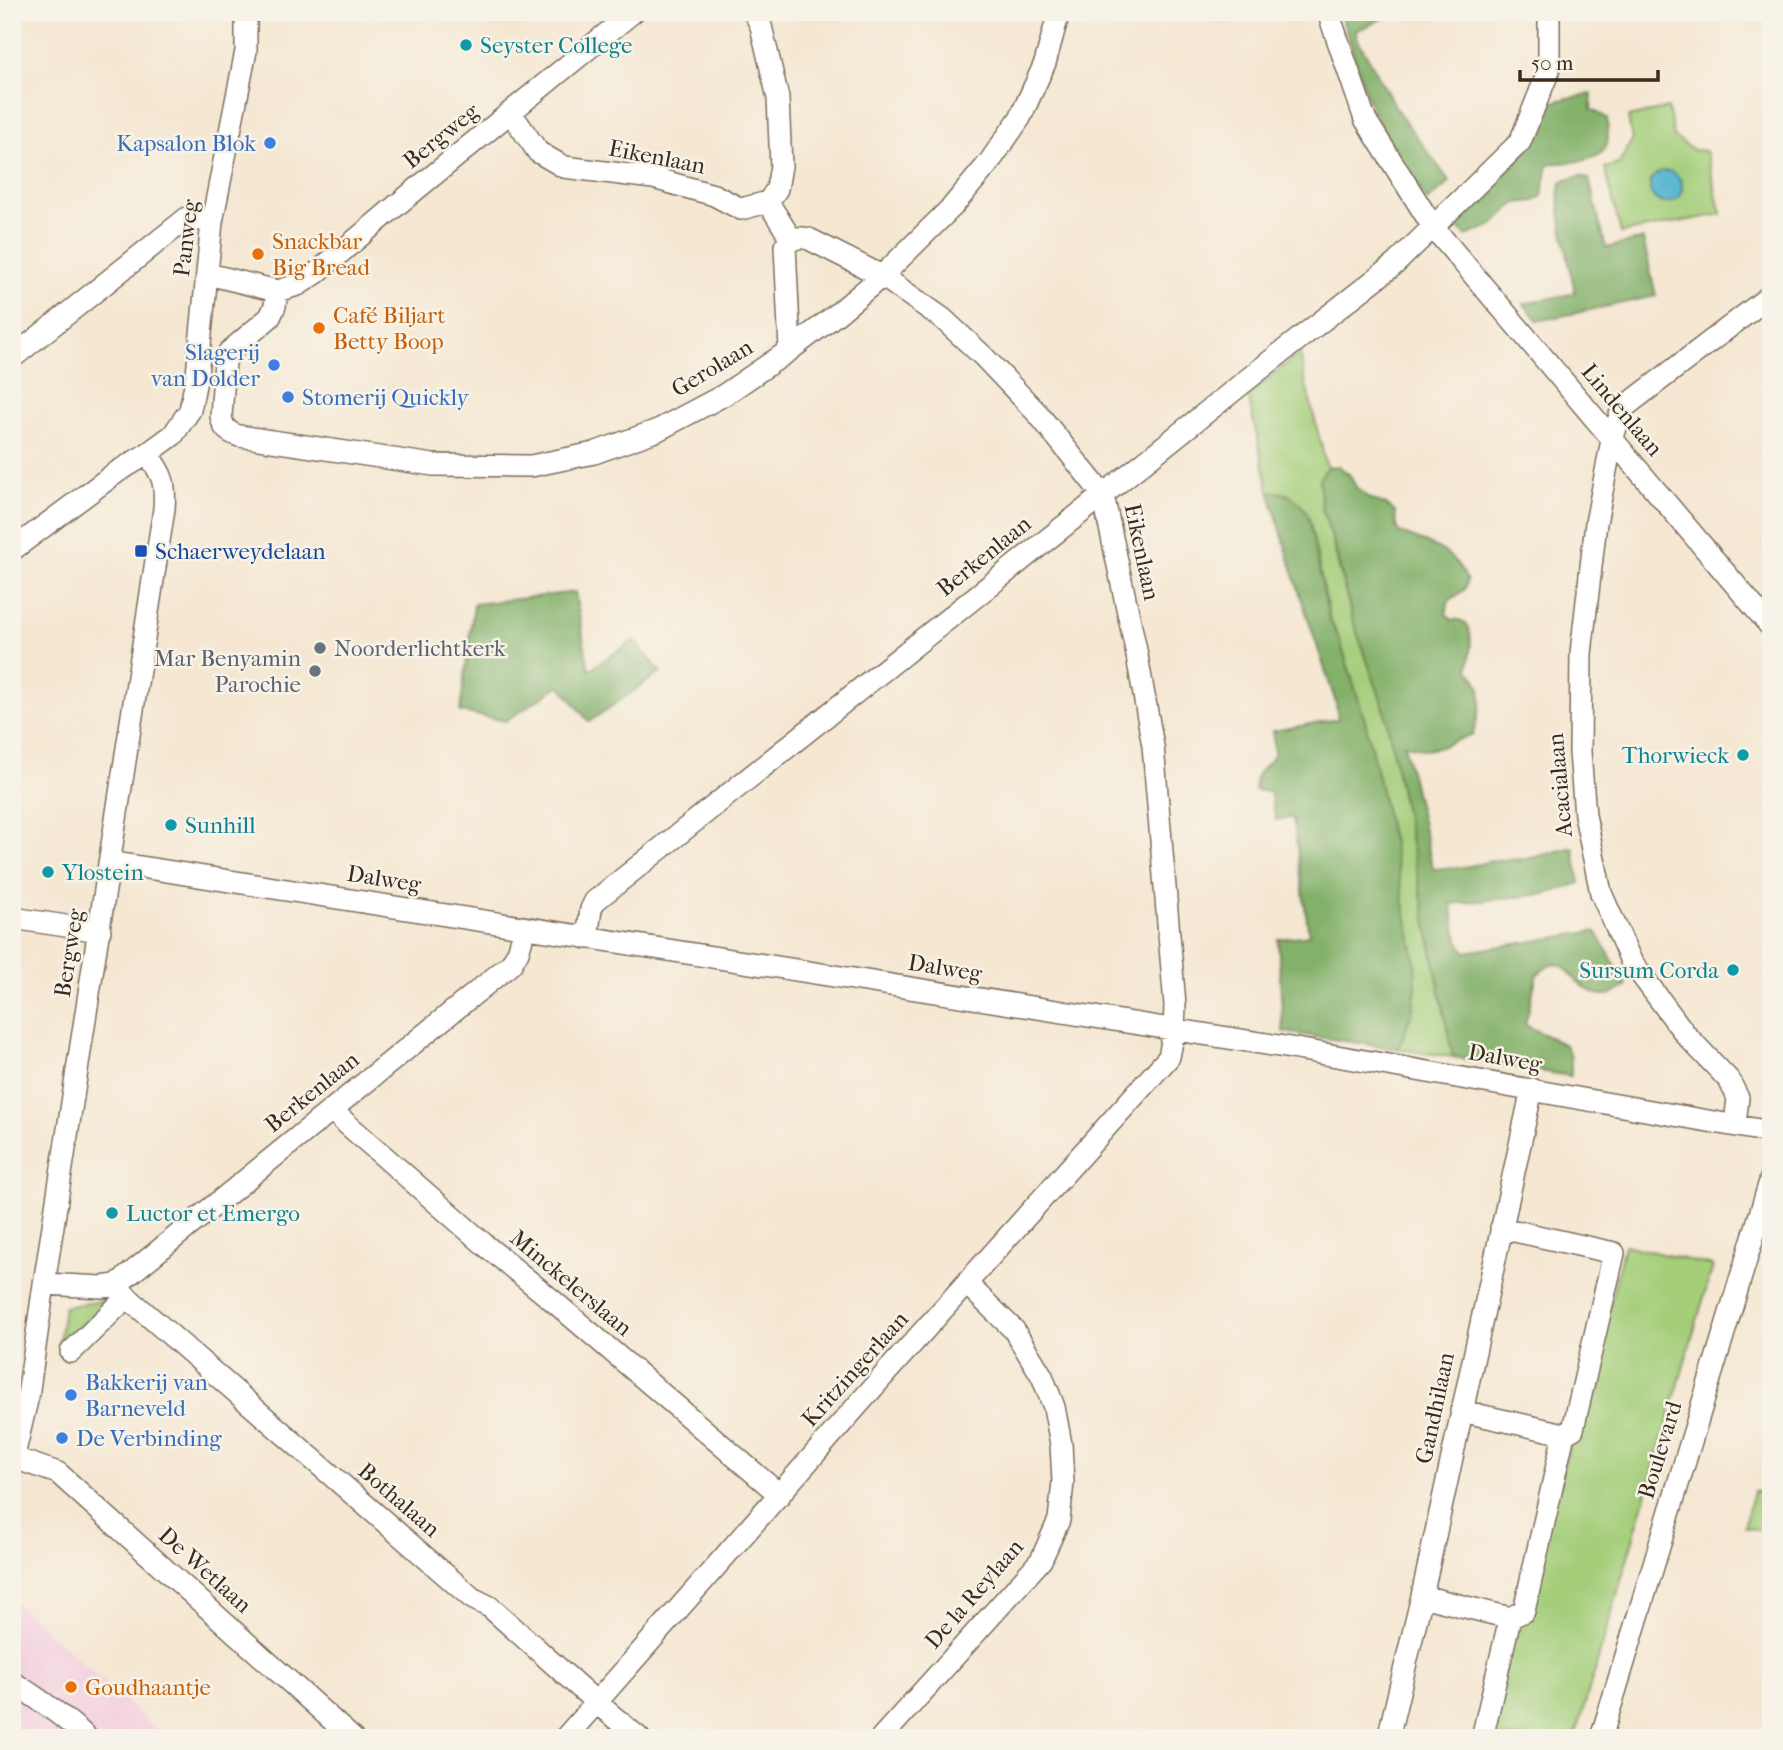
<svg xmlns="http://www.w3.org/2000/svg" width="1783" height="1750" font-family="'IM FELL French Canon',serif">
  <rect width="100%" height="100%" fill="#f7f3e8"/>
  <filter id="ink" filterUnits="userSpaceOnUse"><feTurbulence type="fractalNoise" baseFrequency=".0143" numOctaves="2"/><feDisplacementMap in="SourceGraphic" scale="14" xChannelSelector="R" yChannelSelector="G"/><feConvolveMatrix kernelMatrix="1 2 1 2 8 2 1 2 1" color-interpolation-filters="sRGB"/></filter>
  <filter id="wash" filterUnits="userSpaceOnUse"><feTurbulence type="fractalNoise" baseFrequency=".00686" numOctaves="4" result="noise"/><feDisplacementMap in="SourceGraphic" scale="28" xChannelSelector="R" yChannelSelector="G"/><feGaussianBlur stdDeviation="1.57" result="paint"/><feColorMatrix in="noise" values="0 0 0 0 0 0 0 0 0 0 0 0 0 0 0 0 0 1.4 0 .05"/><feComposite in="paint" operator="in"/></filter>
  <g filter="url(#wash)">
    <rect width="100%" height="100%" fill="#f5e7d2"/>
    <!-- built -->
    <path fill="#f3cfdf" d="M12,1599L166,1738H12Z"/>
    <!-- green -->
    <path fill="#a4ce7a" stroke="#707c4c" stroke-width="2" d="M1668,108L1674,137L1694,150L1706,151L1721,214L1621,233L1605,168L1619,164L1632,140L1628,117Z
      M1300,353L1305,381L1327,468L1319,480L1338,566L1353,621L1385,711L1453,1057L1398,1049L1412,1012L1392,840L1365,721L1340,641L1330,619L1309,518L1287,494L1269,491L1248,395Z
      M1624,1245L1713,1266L1575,1738H1488L1514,1627L1572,1439L1579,1435Z
      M113,1299L107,1305L59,1342L64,1307Z
      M1753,1491L1771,1495V1533L1744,1527Z"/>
    <!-- forest -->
    <path fill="#83b16a" stroke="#5f6e44" stroke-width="2" d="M1340,12H1396L1356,31L1357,38L1397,110L1450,182L1427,201L1386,137L1368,100Z
      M1592,94L1591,109L1607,118C1607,126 1610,139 1606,147C1597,164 1564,162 1548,164L1542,196L1535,201L1517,203L1510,208L1493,225L1466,236L1452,220L1521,157L1536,134L1549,103L1568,98Z
      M1580,176L1589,179L1606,248L1643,239L1656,296L1538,321L1524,304L1575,293C1571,268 1553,202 1562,181Z
      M1338,466L1349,474L1356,487L1368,498L1384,504L1395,512L1396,526L1399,532C1429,545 1452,547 1467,580L1464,590L1449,601L1446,614L1452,620C1478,617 1470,653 1468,669C1471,674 1476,678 1478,683C1485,698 1477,719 1473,734L1440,747L1426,750L1404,744L1433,869L1465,867L1497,860L1527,859L1573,847L1580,883L1546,894L1451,904L1458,940L1465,952L1596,931L1627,986C1620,990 1614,994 1607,995C1597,996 1584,988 1577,981C1569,974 1565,961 1551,965C1546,967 1541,972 1537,974L1525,1025L1565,1045L1571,1057V1076L1453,1057L1385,711L1353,621L1334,543L1322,509L1319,479L1327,468Z
      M1269,491C1291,494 1299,497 1309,518L1329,619L1340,641L1365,721L1392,840L1415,961L1416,988L1412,1012L1398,1049L1283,1032L1278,939L1309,935L1293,818L1276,820L1270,792L1255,790C1252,775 1265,767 1274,756L1273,731L1338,719L1336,703L1297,585Z
      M575,592L589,670L634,640L661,672L589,722L560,685L506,721L460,712L474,604Z"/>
    <!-- water -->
    <path fill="#52b5d1" stroke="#467078" stroke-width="2" d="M1650 187a16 16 0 1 1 32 0a16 16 0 1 1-32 0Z"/>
  </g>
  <g filter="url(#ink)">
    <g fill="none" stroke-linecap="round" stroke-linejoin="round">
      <defs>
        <path id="minor" d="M754,12L761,26L778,98L781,166L777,189L768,202
          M1328,12L1365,119L1433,227L1771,627
          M511,113L538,152L564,167L653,178L714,195L741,209L768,202L791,239
          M208,274L277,291L298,285L315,274L397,205L633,12
          M277,291L275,306L270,317L229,352L225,362L221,416C223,429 228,432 239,436L433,465L531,466L594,453L658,430L724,395L790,350L837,314L882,276L952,207L988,164L1020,118L1045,63L1059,12
          M12,358L187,218L212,222
          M12,550L117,472L147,454L173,435L190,410L197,375L212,222L246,51V17L245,12
          M109,862L1285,1047L1771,1132
          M12,918L100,931
          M587,938L591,909L595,901L1268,363L1395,264L1520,142L1549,70V12
          M331,1110L485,1245L552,1300L780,1495
          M1735,1124L1738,1098L1729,1080L1686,1035L1631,961L1601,893L1585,815L1580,752L1581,653L1596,523L1612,440L1622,409L1771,295
          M44,1284L102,1287L116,1285L125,1278L511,964L518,952L525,928
          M127,1297L472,1598L490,1607L597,1703L639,1738
          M71,1352L127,1297L118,1287
          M1461,1411L1564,1434
          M14,1458L58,1473L352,1738
          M12,1464L28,1396L44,1284L164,509C166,483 163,474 147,454
          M1422,1596L1510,1618
          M12,1682C39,1699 64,1716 87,1738
          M565,1738L885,1374L1169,1057L1174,1031L1175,1005L1153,746L1136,650L1103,495L1039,415L983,356L942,318L882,276L809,239C798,236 793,238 785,246L790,350
          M881,1738L1041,1560L1059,1520L1063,1482L1061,1444L1054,1407L1042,1376L1014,1330L967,1284
          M1388,1738L1422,1596L1532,1089
          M1482,1738L1510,1618L1524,1611L1564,1434L1573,1429L1614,1253L1501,1228
          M1601,1738L1771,1178"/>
      </defs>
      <!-- minor casing -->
      <use href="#minor" stroke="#7c6c5d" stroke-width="24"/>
      <!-- minor -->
      <use href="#minor" stroke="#fff" stroke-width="21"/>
    </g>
  </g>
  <!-- markers -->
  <g fill="#0f9aa8" stroke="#f7f3e8" stroke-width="2.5">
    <circle cx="466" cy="45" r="7"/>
    <circle cx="1743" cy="755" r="7"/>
    <circle cx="171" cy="825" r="7"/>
    <circle cx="48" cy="872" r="7"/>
    <circle cx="1733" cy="970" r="7"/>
    <circle cx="112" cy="1213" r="7"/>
  </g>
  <g fill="#3f7fe0" stroke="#f7f3e8" stroke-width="2.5">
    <circle cx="270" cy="143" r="7"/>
    <circle cx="274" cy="365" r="7"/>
    <circle cx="288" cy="397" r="7"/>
    <circle cx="71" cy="1395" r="7"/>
    <circle cx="62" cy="1438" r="7"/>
  </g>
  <g fill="#e8710a" stroke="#f7f3e8" stroke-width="2.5">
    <circle cx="258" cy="254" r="7"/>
    <circle cx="319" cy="328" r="7"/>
    <circle cx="71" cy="1687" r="7"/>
  </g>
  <rect fill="#1a4fb4" stroke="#f7f3e8" stroke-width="2.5" x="134" y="544" width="14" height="14" rx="3.5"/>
  <g fill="#6b7280" stroke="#f7f3e8" stroke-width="2.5">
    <circle cx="320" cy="648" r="7"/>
    <circle cx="315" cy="671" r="7"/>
  </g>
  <g text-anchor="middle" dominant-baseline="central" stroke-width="5" stroke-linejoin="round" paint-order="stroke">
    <!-- culture labels -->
    <g font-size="23" fill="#0d838f" stroke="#f7f3e8" text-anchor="start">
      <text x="480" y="45">Seyster College</text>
      <text x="1729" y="755" text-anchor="end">Thorwieck</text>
      <text x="185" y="825">Sunhill</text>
      <text x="62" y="872">Ylostein</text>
      <text x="1719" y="970" text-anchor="end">Sursum Corda</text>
      <text x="126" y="1213">Luctor et Emergo</text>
    </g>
    <!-- street labels -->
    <g font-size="23" fill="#3b2a1e" stroke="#f7f3e8">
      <text transform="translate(441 136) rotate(-39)">Bergweg</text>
      <text transform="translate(657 157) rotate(11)">Eikenlaan</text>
      <text transform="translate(186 238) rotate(-83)">Panweg</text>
      <text transform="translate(712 368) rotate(-31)">Gerolaan</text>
      <text transform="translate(1622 410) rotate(50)">Lindenlaan</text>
      <text transform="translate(1142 552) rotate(78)">Eikenlaan</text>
      <text transform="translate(984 556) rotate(-39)">Berkenlaan</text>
      <text transform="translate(1560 785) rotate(-95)">Acacialaan</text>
      <text transform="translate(384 879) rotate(9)">Dalweg</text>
      <text transform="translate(69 953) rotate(-81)">Bergweg</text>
      <text transform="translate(945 968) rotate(9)">Dalweg</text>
      <text transform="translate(1505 1058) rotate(10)">Dalweg</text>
      <text transform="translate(312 1092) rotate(-39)">Berkenlaan</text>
      <text transform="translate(571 1283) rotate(40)">Minckelerslaan</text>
      <text transform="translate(855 1369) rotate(-48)">Kritzingerlaan</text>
      <text transform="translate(1435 1408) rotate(-78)">Gandhilaan</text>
      <text transform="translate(1660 1450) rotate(-73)">Boulevard</text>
      <text transform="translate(399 1500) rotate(41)">Bothalaan</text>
      <text transform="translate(205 1570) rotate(42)">De Wetlaan</text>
      <text transform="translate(974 1594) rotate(-49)">De la Reylaan</text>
    </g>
    <!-- shop labels -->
    <g font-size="23" fill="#366cbe" stroke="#f7f3e8" text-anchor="start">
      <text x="256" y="143" text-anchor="end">Kapsalon Blok</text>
      <text x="260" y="352" text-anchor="end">Slagerij<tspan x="260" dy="26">van Dolder</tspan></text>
      <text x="302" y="397">Stomerij Quickly</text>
      <text x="85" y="1382">Bakkerij van<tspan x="85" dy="26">Barneveld</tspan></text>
      <text x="76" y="1438">De Verbinding</text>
    </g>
    <!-- food labels -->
    <g font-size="23" fill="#c56008" stroke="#f7f3e8" text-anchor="start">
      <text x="272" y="241">Snackbar<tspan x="272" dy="26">Big Bread</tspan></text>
      <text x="333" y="315">Café Biljart<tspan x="333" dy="26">Betty Boop</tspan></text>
      <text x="85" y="1687">Goudhaantje</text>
    </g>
    <!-- transit labels -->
    <g font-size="23" fill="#164399" stroke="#f7f3e8" text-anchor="start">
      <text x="155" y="551">Schaerweydelaan</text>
    </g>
    <!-- worship labels -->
    <g font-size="23" fill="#5b616d" stroke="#f7f3e8" text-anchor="start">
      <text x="334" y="648">Noorderlichtkerk</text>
      <text x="301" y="658" text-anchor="end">Mar Benyamin<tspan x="301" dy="26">Parochie</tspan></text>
    </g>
  </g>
  <!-- margin -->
  <rect width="1783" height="1750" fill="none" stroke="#f7f3e8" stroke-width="42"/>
  <!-- scale -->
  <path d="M1520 70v10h138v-10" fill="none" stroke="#3b2a1e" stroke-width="3.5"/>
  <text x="1531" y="70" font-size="21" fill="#3b2a1e" stroke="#f7f3e8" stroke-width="5" paint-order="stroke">50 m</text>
</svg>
